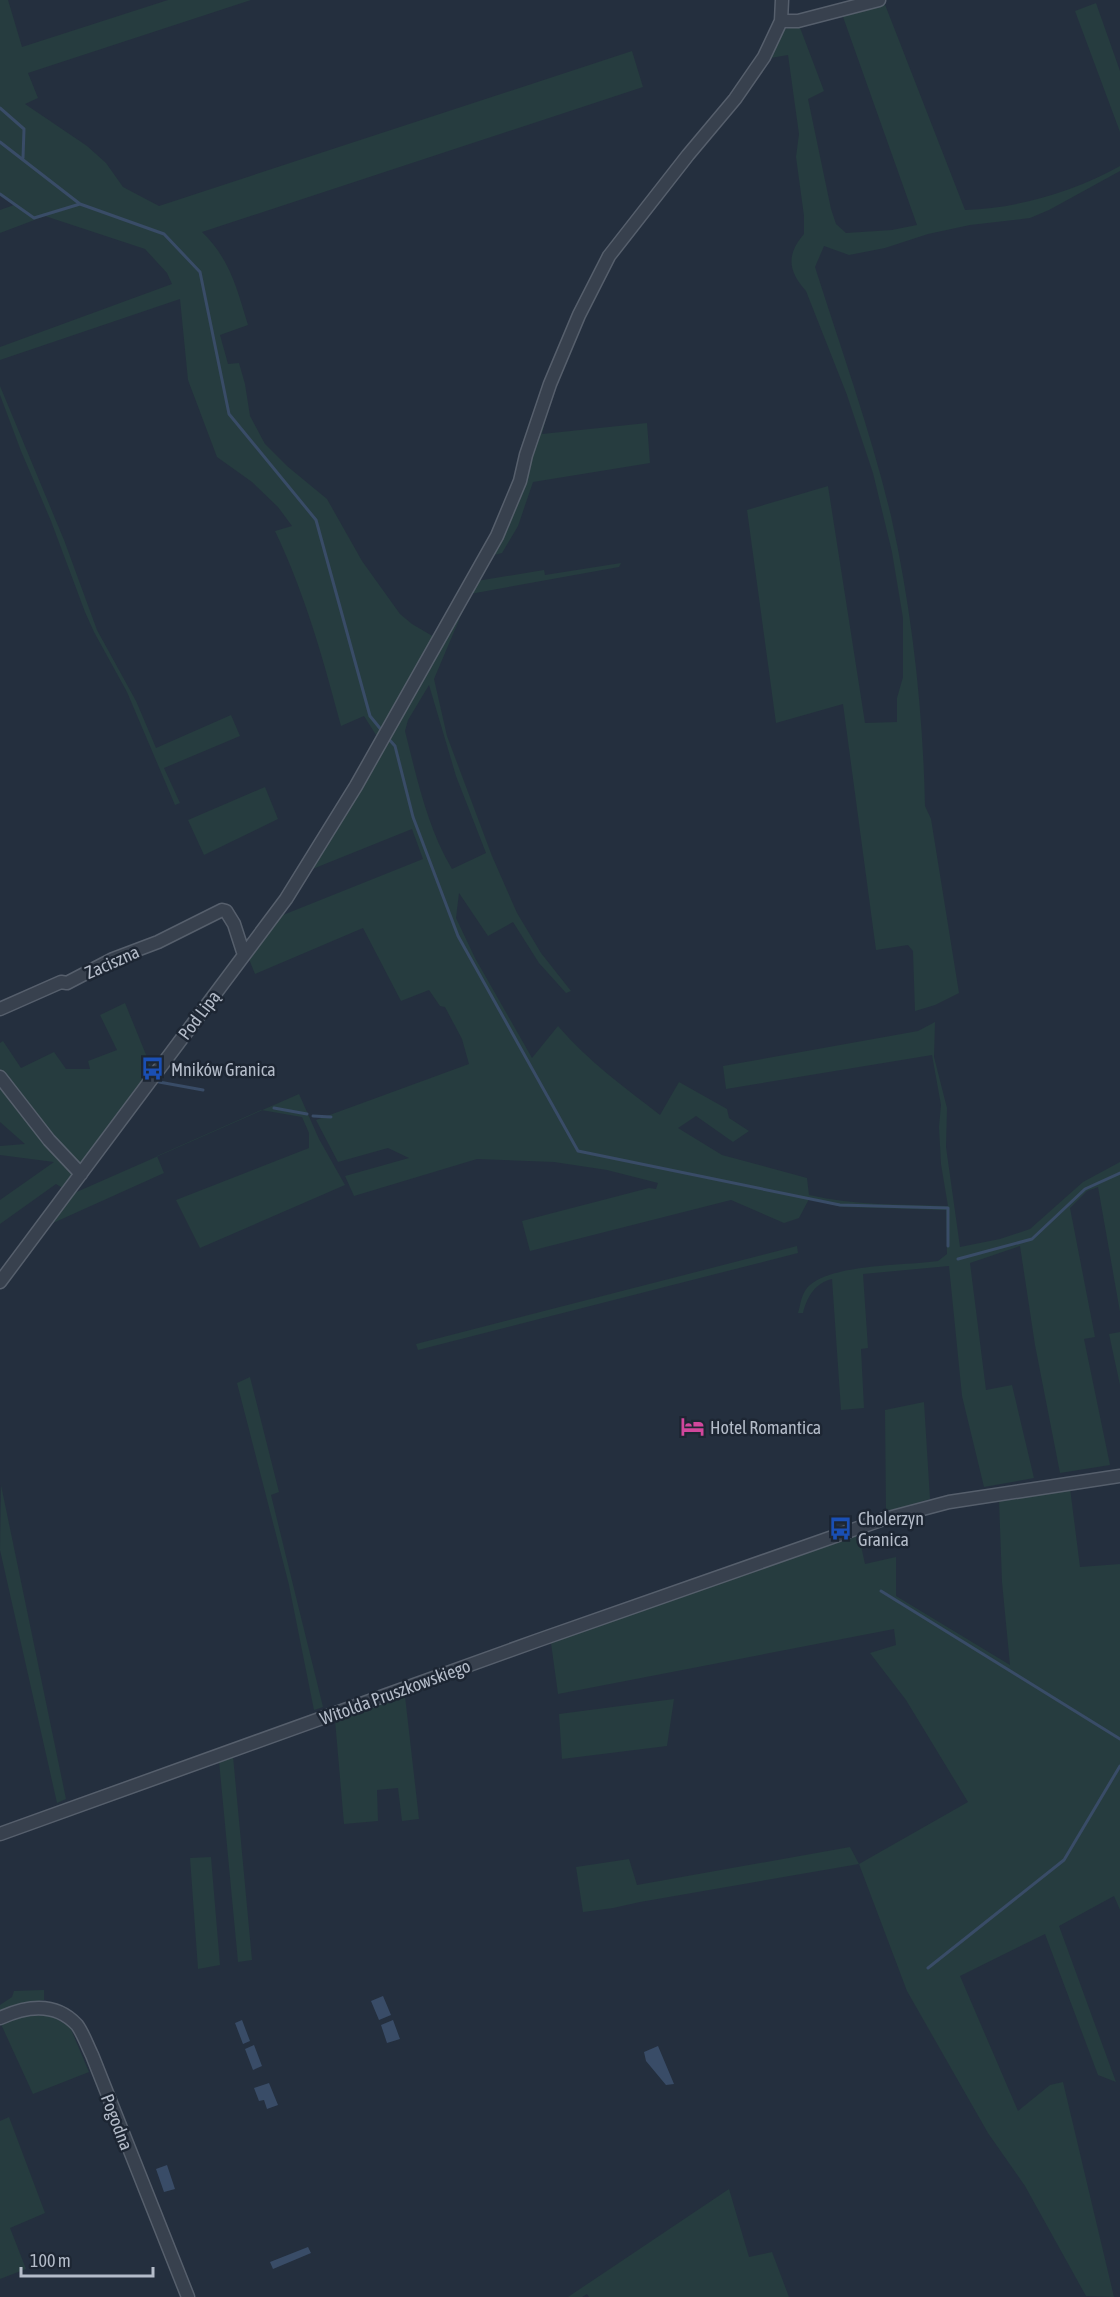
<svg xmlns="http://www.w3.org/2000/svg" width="1120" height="2297" font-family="'Asap Condensed',sans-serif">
  <rect width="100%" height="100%" fill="#242f3e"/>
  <!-- green -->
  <path fill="#263c3f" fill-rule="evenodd" d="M0,0H8L22,47L168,0H251L28,73L38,98L25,104L87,146L106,163L123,187L159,206L632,51L643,87L202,232C230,259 237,289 248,325L220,335L228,364L239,363L245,384L250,416L265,444L287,466L327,499L362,561L400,614L412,624L434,637L378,738L364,716L341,726C323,658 305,594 275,531L292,526L278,507L252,482L217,457L188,380L180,299L0,360V347L172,284L167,273L145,249L45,216L0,233V210L14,205L0,195Z
    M884,2L965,210C1019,208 1073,192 1120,166V171L1049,210L1030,218L970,225L928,234L885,248L849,255L824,246L815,267C841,349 871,432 891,516C912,610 923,710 925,806L931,819L959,993L935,1005L915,1011L913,951L908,945L876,950L843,704L776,723L747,510L828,486L865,723L897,722V698L903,677V618L892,552L873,473L847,395L806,291C788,271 786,255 804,234V216L796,157L799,134L788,55L770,58L782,30L799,25L824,91L808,99L831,209L836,224L846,233L892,230L917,225L842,14Z
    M1096,3L1120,71V132L1075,11Z
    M558,373L542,434L647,423L650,463L533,482L518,526L502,553L490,556Z
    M0,386L64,540L97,630L136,701L156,748L231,715L240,736L164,768L180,803L175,805L127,692L94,632L85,612L51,521L21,451L0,395Z
    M621,563L619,567L470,594L434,679L447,736L492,856L517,913L541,953L571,991L566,993L539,963L513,922L488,936L459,893L456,918L475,958L532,1058L558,1026C588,1061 624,1087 660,1115L679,1082L727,1109L729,1118L749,1131L733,1142L696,1116L678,1128L722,1155L807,1178L809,1195C855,1206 902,1204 948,1206L941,1164L939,1127L941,1105L932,1055L726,1089L723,1066L918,1031L935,1022L934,1057L947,1108L946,1147L960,1247L1000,1239L1030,1229L1083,1182L1120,1162V1312L1098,1187L1087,1191L1070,1208L1095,1337L1084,1339L1110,1465L1060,1473L1035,1345L1020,1246L970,1263L986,1390L1012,1385L1034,1478L984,1487L962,1396L949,1266L863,1274L868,1348L861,1349L864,1408L841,1410L832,1279C815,1283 807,1297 803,1313H798C800,1307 801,1297 805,1291C822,1263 907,1266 938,1261L947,1254L946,1210L842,1207L809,1199L799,1218L784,1223L731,1200L530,1251L522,1221L649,1188L656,1189L658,1183L607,1170L554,1162L477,1159L354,1196L345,1176L409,1158L388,1148L338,1162L316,1120L469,1064L462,1039L445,1007L440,1006L429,990L401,1001L363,928L255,974L249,959L278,917L423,859L412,829L310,870L477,581L544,570L545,575ZM429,685L456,776L486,853L452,869C427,827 417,778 405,731L408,720Z
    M265,787L278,819L204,855L188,820Z
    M125,1003L151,1067L103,1137L79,1168L0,1072V1043L3,1041L21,1068L54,1052L66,1069H90L88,1061L117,1050L100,1015Z
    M0,1080L73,1175L64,1189L56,1184L0,1224V1200L54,1162L0,1155V1146L25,1144L0,1122Z
    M299,1094L319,1139L345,1185L200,1248L176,1200L309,1148V1133L302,1117L261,1110L157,1156L164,1173L53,1223L72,1194Z
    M797,1246L798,1253L418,1350L416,1344Z
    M1120,1332V1385L1109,1334Z
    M250,1377L279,1492L271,1495L323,1707L314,1710L289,1585L237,1383Z
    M924,1402L930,1499L886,1512L885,1410Z
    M1,1485L66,1799L57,1803L0,1550Z
    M1070,1488L1080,1567L1120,1564V1910L1114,1896L1059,1926L1116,2082L1098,2075L1045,1934L960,1976L1018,2111L1050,2085L1063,2082L1114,2297L1086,2296L1025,2186L988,2133L907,1991L859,1864L640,1902L613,1908L583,1912L576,1867L629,1859L637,1885L850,1847L859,1864L968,1802L906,1700L870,1653L896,1645L894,1629L558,1694L551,1643L858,1532L865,1564L896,1557V1596L1010,1665L1002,1582L999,1500Z
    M405,1696L419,1819L402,1821L398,1788L377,1790L378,1821L344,1824L335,1720Z
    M674,1699L667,1746L562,1759L559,1714Z
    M233,1756L252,1960L238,1962L219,1761Z
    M211,1857L220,1965L198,1969L190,1858Z
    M44,1990V2000L17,2005L0,2012V2005L12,1997L14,1991Z
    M23,2014H48L70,2027L89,2072L33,2094L0,2022Z
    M9,2117L45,2213L10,2228L26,2269L0,2279V2121Z
    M729,2189L749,2257L772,2252L789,2297H589L587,2294L582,2297H568Z"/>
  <!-- water -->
  <path fill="#394c67" d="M383,1996L391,2015L379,2020L371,2001Z
    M242,2020L250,2041L243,2044L235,2023Z
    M393,2020L400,2039L387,2043L381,2025Z
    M254,2045L262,2066L253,2070L245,2049Z
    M658,2046L674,2084L666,2085L646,2061L644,2052Z
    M269,2083L278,2105L267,2109L264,2100L259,2101L254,2088Z
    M167,2165L175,2189L164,2192L156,2169Z
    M308,2247L311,2253L273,2269L270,2262Z"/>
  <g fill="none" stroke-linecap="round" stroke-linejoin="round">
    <!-- stream -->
    <path stroke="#394c67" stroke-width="3" d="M0,108L24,129L23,158
      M0,142L80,204L164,234L200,272L229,414L316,520L370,716L383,732
      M0,194L34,218L80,204
      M387,737L395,746L413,817L458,936L578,1151L840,1205L948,1208V1246
      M159,1082L203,1090
      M274,1108L307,1114
      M313,1116L331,1117
      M958,1259L1032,1239L1085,1189L1120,1173
      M881,1591L1120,1739
      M928,1968L1064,1860L1120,1766"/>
    <defs>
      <path id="minor" d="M781,21H798L879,0
        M0,1009L61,982L67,983L113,959L158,942L222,910L226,911L234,924L244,955
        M0,1077L49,1140L81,1174
        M0,1282L286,899L356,786L497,536L520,481L526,455L550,384L579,315L609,256L688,155L735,99L764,57L781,21L782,0
        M0,1834L536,1641L881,1520L949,1502L1120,1476
        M0,2018C26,2006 55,2001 77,2025C83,2033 87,2045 92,2055L188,2297"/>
    </defs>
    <!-- minor casing -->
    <use href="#minor" stroke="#565f6c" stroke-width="15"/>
    <!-- minor -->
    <use href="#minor" stroke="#38414e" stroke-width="12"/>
  </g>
  <!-- icons -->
  <defs>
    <symbol id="bus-bare" viewBox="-9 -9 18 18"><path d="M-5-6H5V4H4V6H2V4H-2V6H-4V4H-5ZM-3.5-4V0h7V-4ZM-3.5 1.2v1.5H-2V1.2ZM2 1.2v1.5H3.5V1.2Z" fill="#1a4fb4" stroke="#1d2633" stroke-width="2.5" paint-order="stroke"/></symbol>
    <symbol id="hotel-bare" viewBox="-9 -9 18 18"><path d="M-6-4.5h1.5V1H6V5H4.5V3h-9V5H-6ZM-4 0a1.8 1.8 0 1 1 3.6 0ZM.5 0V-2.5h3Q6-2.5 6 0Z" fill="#d1479c" stroke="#1d2633" stroke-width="2.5" paint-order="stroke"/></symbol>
  </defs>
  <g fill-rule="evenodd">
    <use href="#bus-bare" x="136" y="1052" width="33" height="33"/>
    <use href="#hotel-bare" x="676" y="1410" width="33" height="33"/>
    <use href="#bus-bare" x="824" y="1512" width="33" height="33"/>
  </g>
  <g text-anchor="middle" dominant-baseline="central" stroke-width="5" stroke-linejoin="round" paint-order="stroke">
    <!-- street labels -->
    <g font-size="18" fill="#b4bcc9" stroke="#1d2633">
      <text transform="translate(112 962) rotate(-24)">Zaciszna</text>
      <text transform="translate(199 1015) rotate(-53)">Pod Lipą</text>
      <text transform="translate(395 1692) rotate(-20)">Witolda Pruszkowskiego</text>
      <text transform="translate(117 2122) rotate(69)">Pogodna</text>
    </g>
    <!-- poi labels -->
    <g font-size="18" fill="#b4bcc9" stroke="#1d2633" text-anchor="start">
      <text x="171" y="1069">Mników Granica</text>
      <text x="710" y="1427">Hotel Romantica</text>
      <text x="858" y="1518">Cholerzyn<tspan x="858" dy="21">Granica</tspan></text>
    </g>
  </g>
  <!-- scale -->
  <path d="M21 2267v9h132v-9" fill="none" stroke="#b4bcc9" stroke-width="3"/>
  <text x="30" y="2267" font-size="18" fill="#b4bcc9" stroke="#1d2633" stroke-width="4.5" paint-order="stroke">100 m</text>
</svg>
